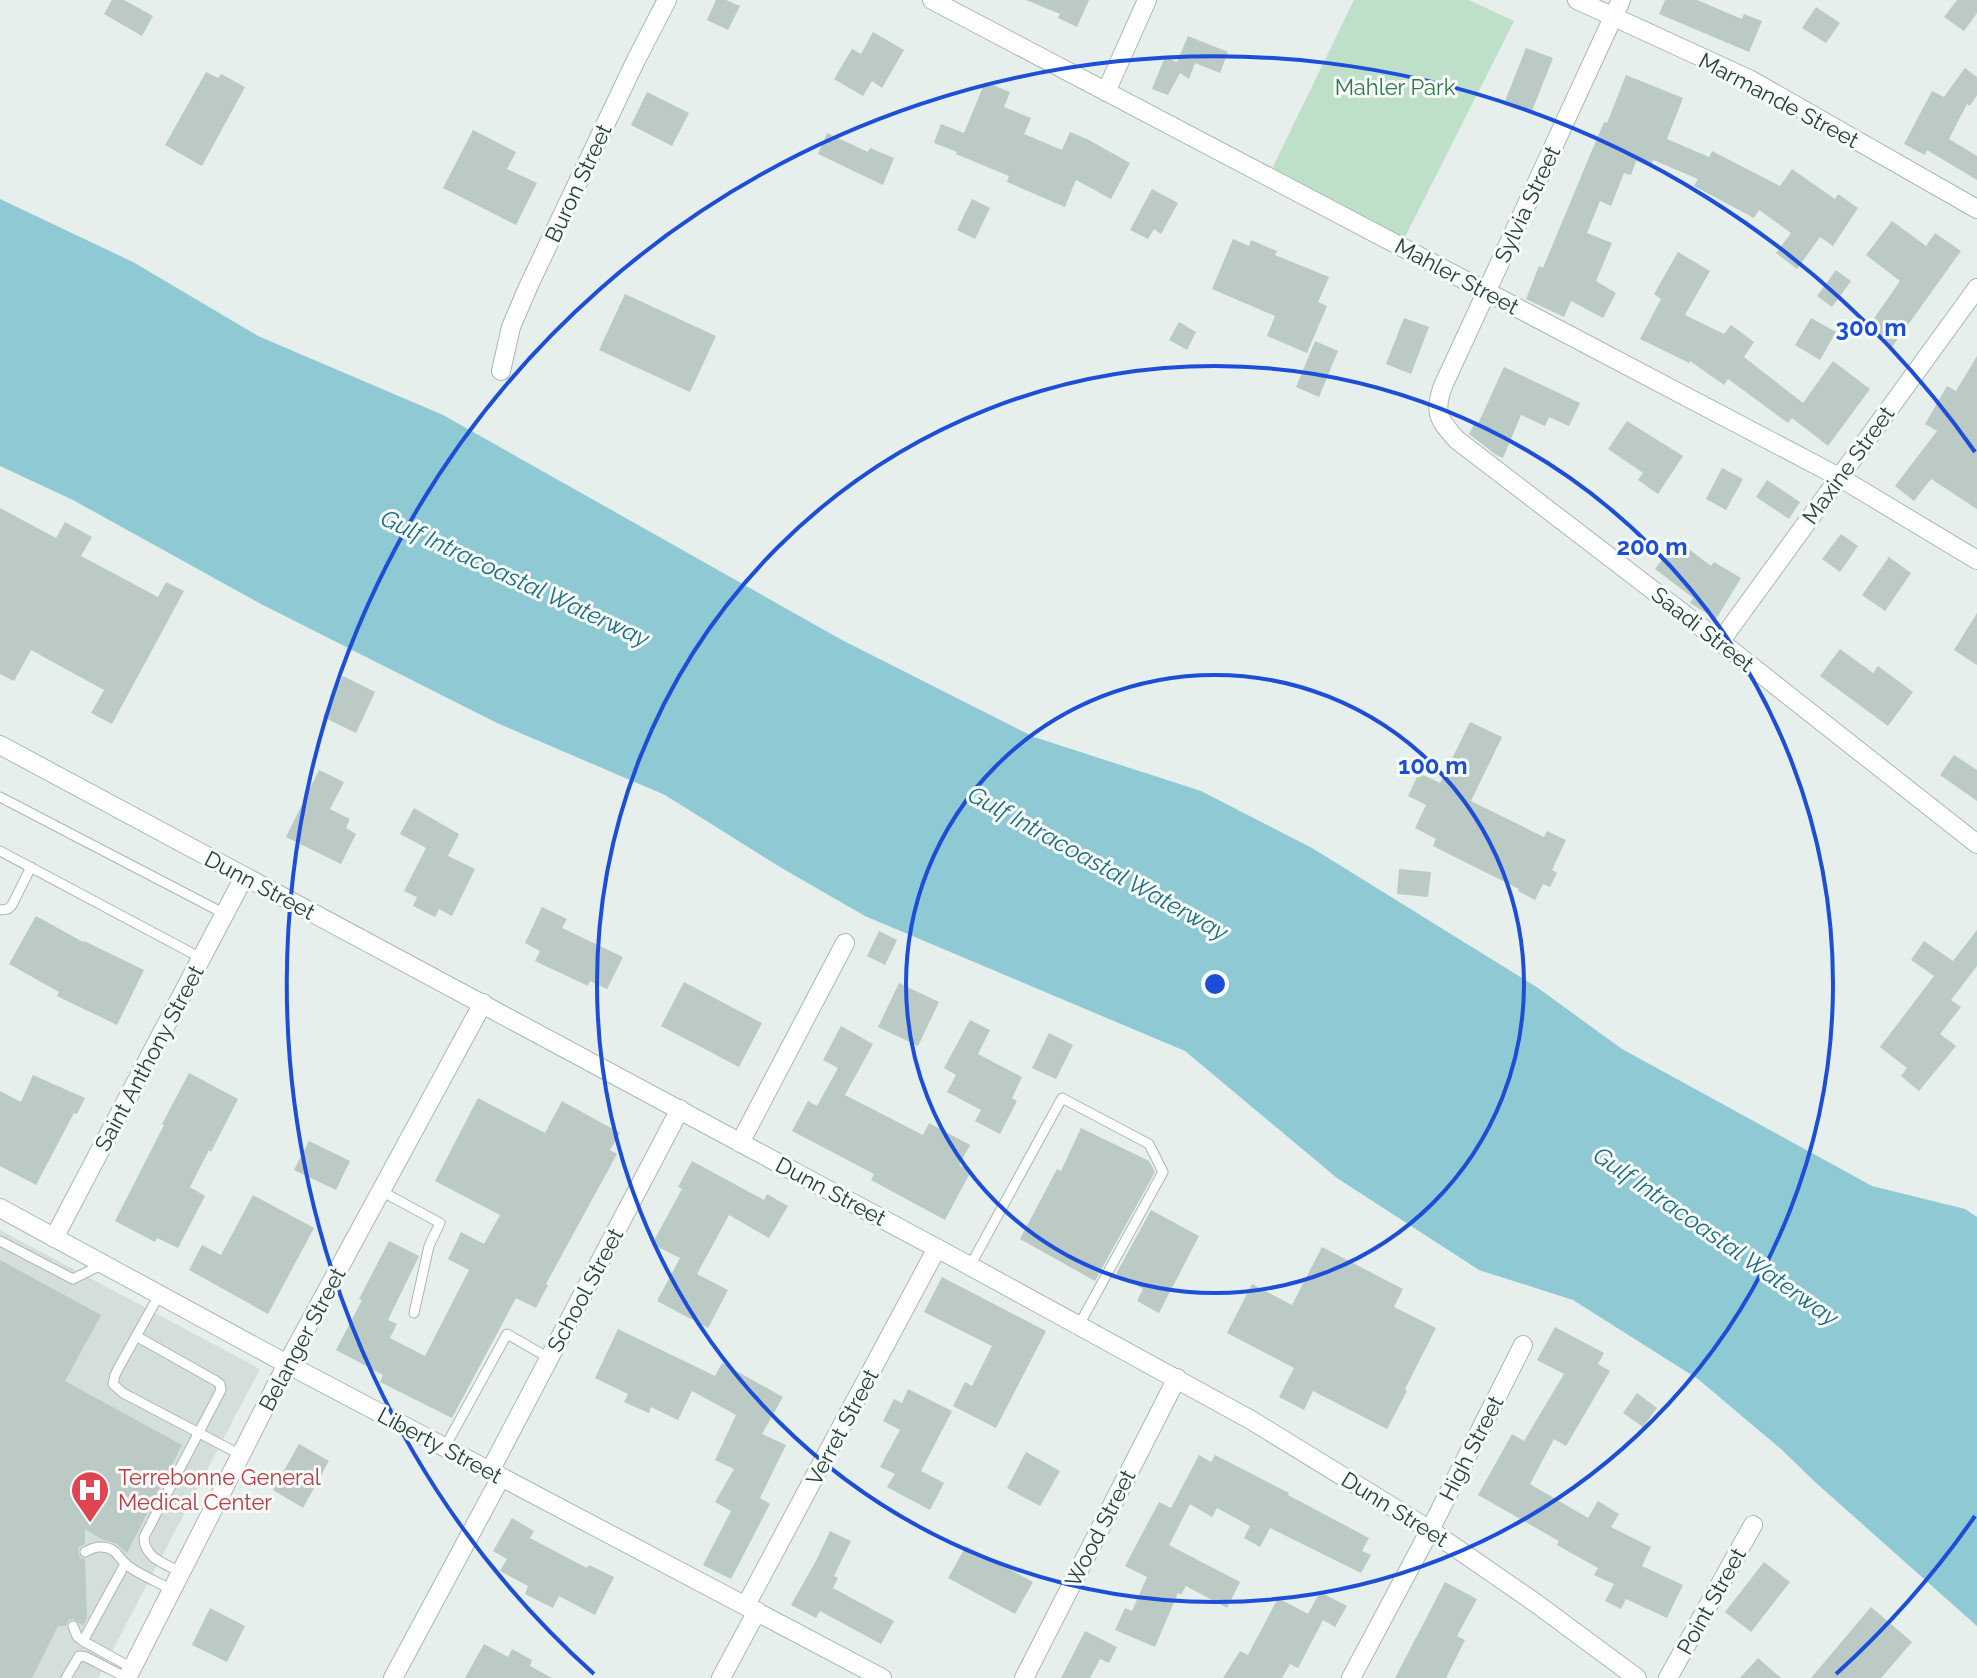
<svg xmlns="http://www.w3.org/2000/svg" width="1977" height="1678" font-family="Raleway,sans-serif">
  <rect width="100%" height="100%" fill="#e6efeb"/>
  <!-- built -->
  <path fill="#d4dfda" d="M0,1230L260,1369L98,1678H0Z"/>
  <!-- green -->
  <path fill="#bfe0c8" d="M1354,0H1469L1514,21L1402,243L1270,173Z"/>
  <!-- water -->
  <path fill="#8ec9d4" d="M0,199L133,262L258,336L443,415L842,640L1034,737L1201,791L1312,848L1538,988L1622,1049L1872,1186L1965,1209L1977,1217V1626L1814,1481L1781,1449L1698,1379L1573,1300L1479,1270L1337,1178L1185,1051L865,916L780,867L665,795L497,723L261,604L73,500L0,466Z"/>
  <!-- building -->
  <path fill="#bbcac4" d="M112,0H124L153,16L142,36L104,14Z
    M716,0H726L740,6L728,30L707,20Z
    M1026,0H1089L1077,27L1058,18L1060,14Z
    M1665,0H1697L1742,19L1744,14L1762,21L1749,52L1659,14Z
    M1957,0H1977V13L1964,31L1944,17Z
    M1816,7L1840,23L1826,43L1802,28Z
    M873,32L904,50L882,88L872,81L863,96L834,79L852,49L861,54Z
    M1188,36L1228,52L1220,73L1195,63L1189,79L1180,73L1168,95L1152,89L1165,57L1177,62Z
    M1526,48L1553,58L1532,111L1505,101Z
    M1965,68L1977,77V95L1970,106L1967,104L1949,139L1977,156V180L1927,150L1925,155L1904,144L1932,91L1944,97Z
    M206,72L218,78L221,74L245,87L202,166L165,145Z
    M1626,75L1683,98L1667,139L1709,157L1712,151L1780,186L1792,169L1835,199L1838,194L1858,208L1833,246L1820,237L1797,269L1776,253L1791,233L1759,210L1754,218L1694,186L1698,179L1653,160L1651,167L1636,161L1631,175L1624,173L1611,206L1600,201L1587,233L1612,243L1596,281L1616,293L1603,318L1571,301L1564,317L1526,299L1539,266L1543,268L1585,167L1604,122L1607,123Z
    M985,82L1010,92L1004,107L1031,118L1024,134L1062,150L1070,132L1087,139L1130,163L1111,199L1076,180L1065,207L1007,182L1009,176L956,154L957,152L934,143L941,124L964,133Z
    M647,92L689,113L672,146L631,125Z
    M473,130L516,152L507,169L537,183L516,225L443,188Z
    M827,133L868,152L870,148L894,158L883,185L818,154Z
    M1152,189L1178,203L1161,234L1154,229L1148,239L1130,230Z
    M972,199L990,208L975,239L957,230Z
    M1892,221L1926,246L1935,233L1961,251L1892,347L1866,330L1900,281L1866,255Z
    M1233,239L1249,246L1251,240L1277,251L1275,255L1329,277L1318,302L1327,306L1307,353L1267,336L1275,316L1212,289Z
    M1678,252L1710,271L1685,315L1724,334L1731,325L1754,342L1744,357L1803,403L1833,361L1870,389L1828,446L1792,418L1788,423L1728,379L1724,385L1690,361L1689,363L1640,339L1661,299L1654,294Z
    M1836,270L1851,281L1832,307L1817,296Z
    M625,294L716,336L690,392L599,350Z
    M1404,318L1429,327L1411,374L1386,364Z
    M1811,318L1836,332L1820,360L1795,345Z
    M1179,322L1196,332L1187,350L1169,340Z
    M1315,341L1338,351L1319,397L1296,387Z
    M1977,356V509L1931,479L1914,501L1895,486L1937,431L1925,424L1947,386L1956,391Z
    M1504,367L1580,403L1569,426L1549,417L1545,426L1521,415L1503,458L1496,455L1469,434L1475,422L1478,424Z
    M1627,421L1683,456L1658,494L1638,480L1643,473L1608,449Z
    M1722,468L1743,479L1726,510L1706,499Z
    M1767,480L1800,502L1789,519L1756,497Z
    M0,508L56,538L65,522L92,537L81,556L158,597L166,582L184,591L112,724L91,713L104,690L31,650L14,681L0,674Z
    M1841,534L1858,546L1840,572L1822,559Z
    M1677,540L1711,566L1714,562L1741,578L1716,619L1690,603L1693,598L1655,569Z
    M1889,557L1911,573L1885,611L1862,595Z
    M1977,613V665L1954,650Z
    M1840,649L1873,673L1878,666L1913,692L1888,726L1820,676Z
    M343,676L375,692L356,733L323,717Z
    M1470,722L1502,737L1471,801L1544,837L1547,831L1566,840L1552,870L1557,873L1550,887L1543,884L1535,900L1518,891L1519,889L1433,846L1436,839L1415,828L1426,805L1408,796L1419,773L1440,783Z
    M1954,755L1977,770V801L1940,775Z
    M319,770L344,782L330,809L350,819L346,828L356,834L341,864L286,837Z
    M414,808L459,834L448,856L475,869L452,916L439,909L435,917L413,906L417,897L404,891L426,848L400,834Z
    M1399,869L1431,872L1428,897L1397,894Z
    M542,907L567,919L562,928L623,957L607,989L590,981L588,986L535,961L540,951L525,943Z
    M36,916L83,942L84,941L144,970L117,1025L57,996L59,992L9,964Z
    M1977,930V966L1951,1000L1961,1007L1940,1034L1956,1046L1919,1091L1901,1076L1907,1068L1880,1047L1934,976L1911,960L1924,941L1953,961Z
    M879,931L897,940L885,965L867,956Z
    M684,982L762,1023L739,1067L661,1026Z
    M899,983L939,1002L918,1046L878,1027Z
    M970,1020L990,1030L978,1054L1022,1077L1012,1098L1017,1101L1000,1134L975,1121L981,1110L947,1092L956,1075L944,1068Z
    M841,1026L873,1044L845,1095L923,1135L929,1123L970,1145L959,1165L971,1171L945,1220L871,1180L874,1174L792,1131L808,1101L817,1106L838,1068L823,1060Z
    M1049,1033L1073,1045L1056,1079L1032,1068Z
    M189,1073L238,1099L211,1152L209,1150L190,1187L205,1196L178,1248L157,1238L155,1242L115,1221L164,1125L162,1124Z
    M33,1075L85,1098L77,1114L74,1113L36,1185L0,1166V1091L21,1102Z
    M478,1098L545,1133L562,1101L620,1133L610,1150L617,1154L546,1284L548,1285L536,1308L516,1298L452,1418L380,1382L383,1375L336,1350L362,1300L359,1299L389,1241L419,1256L388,1320L397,1324L390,1338L425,1356L469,1270L448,1259L461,1232L484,1244L500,1215L435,1181Z
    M1081,1128L1149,1161L1155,1172L1095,1281L1020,1239L1057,1169L1061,1171Z
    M309,1141L350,1161L336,1190L294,1170Z
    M692,1161L764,1200L767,1194L788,1206L769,1238L729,1215L697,1274L728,1290L708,1328L657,1301L680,1258L652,1244L682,1189L678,1187Z
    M253,1195L314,1228L268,1314L189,1270L202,1245L221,1255Z
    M1151,1210L1199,1236L1159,1313L1137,1301L1143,1289L1116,1274Z
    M1322,1247L1403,1289L1394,1307L1436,1328L1405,1389L1407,1391L1387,1429L1313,1391L1304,1410L1279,1397L1294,1368L1227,1333L1252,1284L1292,1305Z
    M0,1260L101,1315L65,1381L182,1445L127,1553L115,1543L103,1540L85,1529V1544L79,1547L78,1552L80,1558L85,1559L87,1618L83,1626L73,1619L68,1621L66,1626H58L32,1678H0Z
    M942,1277L1046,1331L996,1428L953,1406L965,1382L972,1386L992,1346L924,1312Z
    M1555,1327L1604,1353L1598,1364L1610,1371L1566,1446L1554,1439L1530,1484L1588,1518L1598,1501L1619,1514L1611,1527L1651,1547L1642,1566L1683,1585L1667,1618L1626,1599L1621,1609L1605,1601L1614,1584L1594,1575L1598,1568L1557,1545L1559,1541L1478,1495L1512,1434L1524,1441L1564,1374L1537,1360Z
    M618,1329L715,1376L722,1363L783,1397L762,1434L786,1445L760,1498L770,1504L731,1579L703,1565L731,1511L715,1502L734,1469L715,1460L736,1415L692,1391L678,1420L651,1407L649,1413L624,1402L628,1394L595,1378Z
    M908,1389L952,1411L921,1471L944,1483L930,1510L887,1487L895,1474L880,1467L900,1430L883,1421L894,1399L902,1403Z
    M1637,1393L1657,1408L1643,1427L1623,1413Z
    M299,1444L329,1461L303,1508L273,1490Z
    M1026,1452L1060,1471L1040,1506L1007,1488Z
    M1199,1455L1211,1462L1215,1455L1289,1493L1288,1495L1369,1538L1362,1551L1371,1555L1361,1573L1270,1528L1260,1547L1244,1538L1250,1526L1217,1508L1212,1517L1190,1504L1169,1545L1240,1582L1227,1608L1186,1586L1181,1595L1178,1593L1155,1647L1115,1630L1125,1608L1132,1611L1147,1577L1125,1566L1159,1502L1171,1508Z
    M512,1518L534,1531L530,1538L587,1568L589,1565L614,1577L595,1615L559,1596L553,1608L525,1594L528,1586L500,1571L507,1559L493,1551Z
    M830,1531L851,1541L834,1576L838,1578L833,1588L894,1621L881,1644L820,1611L816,1618L791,1605L817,1559Z
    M966,1546L1033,1582L1015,1614L948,1578Z
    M1764,1562L1790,1582L1751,1632L1725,1612Z
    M1445,1582L1477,1599L1457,1636L1465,1640L1446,1678H1395Z
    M1320,1592L1347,1606L1335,1627L1323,1620L1298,1668L1290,1664L1282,1678H1223L1240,1651L1248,1655L1278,1598L1308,1614Z
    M1871,1607L1912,1642L1881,1678H1811Z
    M210,1608L245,1626L227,1662L192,1645Z
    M1085,1631L1117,1647L1109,1663L1100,1659L1090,1678H1061Z
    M484,1644L508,1657L512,1649L532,1660L530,1666L552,1678H465Z
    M1758,1658L1781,1678H1740Z"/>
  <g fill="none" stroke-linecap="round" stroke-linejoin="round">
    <defs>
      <path id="lane" d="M0,797L225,914
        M0,851L201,958
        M0,910L8,909L12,905L31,867
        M381,1191L440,1223L429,1246L414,1313
        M0,1241L73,1279L103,1264
        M970,1266L1062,1098L1149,1144L1163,1172L1079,1325
        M159,1295L119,1367L115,1375L113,1384L123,1393L241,1455
        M136,1336L216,1381L220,1384L221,1390L144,1537C144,1558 165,1564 181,1572
        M445,1447L507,1334L549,1358
        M85,1552C94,1547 101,1545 111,1549C118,1553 119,1558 125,1563C133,1572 160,1583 172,1590
        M73,1626L77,1636L83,1641L132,1668
        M83,1641L125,1564
        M66,1678L79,1656L86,1657L127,1678"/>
      <path id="street" d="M932,0L1839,477L1977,560
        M1577,0L1751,80L1977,209
        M1621,0L1443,386C1433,413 1439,420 1457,440L1727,647L1977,844
        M1106,92L1147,0
        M501,371L511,327L529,285L636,60L667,0
        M1720,642L1977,288
        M0,745L970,1266L1251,1420L1430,1530L1537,1604L1637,1678
        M740,1143L845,943
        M0,1208L287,1364L882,1678
        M54,1238L244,877
        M490,1471L680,1109
        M746,1605L937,1248
        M127,1678L287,1364L483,1003
        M393,1678L501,1477
        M721,1678L757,1611
        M1024,1678L1177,1378
        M1351,1678L1430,1530L1523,1345
        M1668,1678L1753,1525"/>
    </defs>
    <!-- lane casing -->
    <use href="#lane" stroke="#a8b8b2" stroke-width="11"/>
    <!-- street casing -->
    <use href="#street" stroke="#a8b8b2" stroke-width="20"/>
    <!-- lane -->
    <use href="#lane" stroke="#fff" stroke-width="9"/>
    <!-- street -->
    <use href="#street" stroke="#fff" stroke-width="18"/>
  </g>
  <!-- distance rings -->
  <g fill="none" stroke="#1d4ed8" stroke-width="4">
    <circle cx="1215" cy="984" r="309"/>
    <circle cx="1215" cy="984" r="618"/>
    <path d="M1975 1516A928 928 0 0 1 1836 1674M594 1674A928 928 0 1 1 1975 452"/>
  </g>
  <!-- icons -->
  <defs>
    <symbol id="hospital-pin" viewBox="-11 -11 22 30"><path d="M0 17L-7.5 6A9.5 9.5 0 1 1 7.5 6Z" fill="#e0444e" stroke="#f7fbf9"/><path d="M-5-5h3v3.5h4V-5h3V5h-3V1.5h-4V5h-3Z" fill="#fff"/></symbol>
  </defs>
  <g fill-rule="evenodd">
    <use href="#hospital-pin" x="68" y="1468" width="44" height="60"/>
  </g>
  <g text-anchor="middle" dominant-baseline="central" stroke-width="6" stroke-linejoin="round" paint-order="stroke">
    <!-- park labels -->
    <g font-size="22" fill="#2d7a4b" stroke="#f7fbf9">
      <text x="1395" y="87">Mahler Park</text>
    </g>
    <!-- street labels -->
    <g font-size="22" fill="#24423a" stroke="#f7fbf9">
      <text transform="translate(1779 100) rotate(28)">Marmande Street</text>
      <text transform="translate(578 183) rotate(-65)">Buron Street</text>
      <text transform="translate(1527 204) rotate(-65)">Sylvia Street</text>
      <text transform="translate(1457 276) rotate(28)">Mahler Street</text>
      <text transform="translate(1848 465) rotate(-54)">Maxine Street</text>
      <text transform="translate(1703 629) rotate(38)">Saadi Street</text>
      <text transform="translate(260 885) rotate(28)">Dunn Street</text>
      <text transform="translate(149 1058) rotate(-62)">Saint Anthony Street</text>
      <text transform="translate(831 1191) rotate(28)">Dunn Street</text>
      <text transform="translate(585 1290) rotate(-62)">School Street</text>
      <text transform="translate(302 1339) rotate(-62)">Belanger Street</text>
      <text transform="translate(842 1427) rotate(-62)">Verret Street</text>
      <text transform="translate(440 1445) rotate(28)">Liberty Street</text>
      <text transform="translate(1471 1448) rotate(-63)">High Street</text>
      <text transform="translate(1395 1509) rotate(32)">Dunn Street</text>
      <text transform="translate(1100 1528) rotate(-63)">Wood Street</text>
      <text transform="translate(1711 1601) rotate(-61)">Point Street</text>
    </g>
    <!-- health labels -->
    <g font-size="22" fill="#be3a42" stroke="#f7fbf9" text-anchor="start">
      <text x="118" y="1477">Terrebonne General<tspan x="118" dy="25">Medical Center</tspan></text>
    </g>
    <!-- water labels -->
    <g font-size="24" font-style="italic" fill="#1c6f80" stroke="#f7fbf9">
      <text transform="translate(515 578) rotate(25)">Gulf Intracoastal Waterway</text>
      <text transform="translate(1098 863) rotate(29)">Gulf Intracoastal Waterway</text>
      <text transform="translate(1716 1236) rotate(35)">Gulf Intracoastal Waterway</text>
    </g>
  </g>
  <circle cx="1215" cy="984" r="12" fill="#1d4ed8" stroke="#f7fbf9" stroke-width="4"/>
  <g font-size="24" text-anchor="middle" font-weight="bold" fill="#1d4ed8" stroke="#f7fbf9" stroke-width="6" stroke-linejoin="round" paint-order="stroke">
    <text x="1871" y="336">300 m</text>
    <text x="1652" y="555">200 m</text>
    <text x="1433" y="774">100 m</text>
  </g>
</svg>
